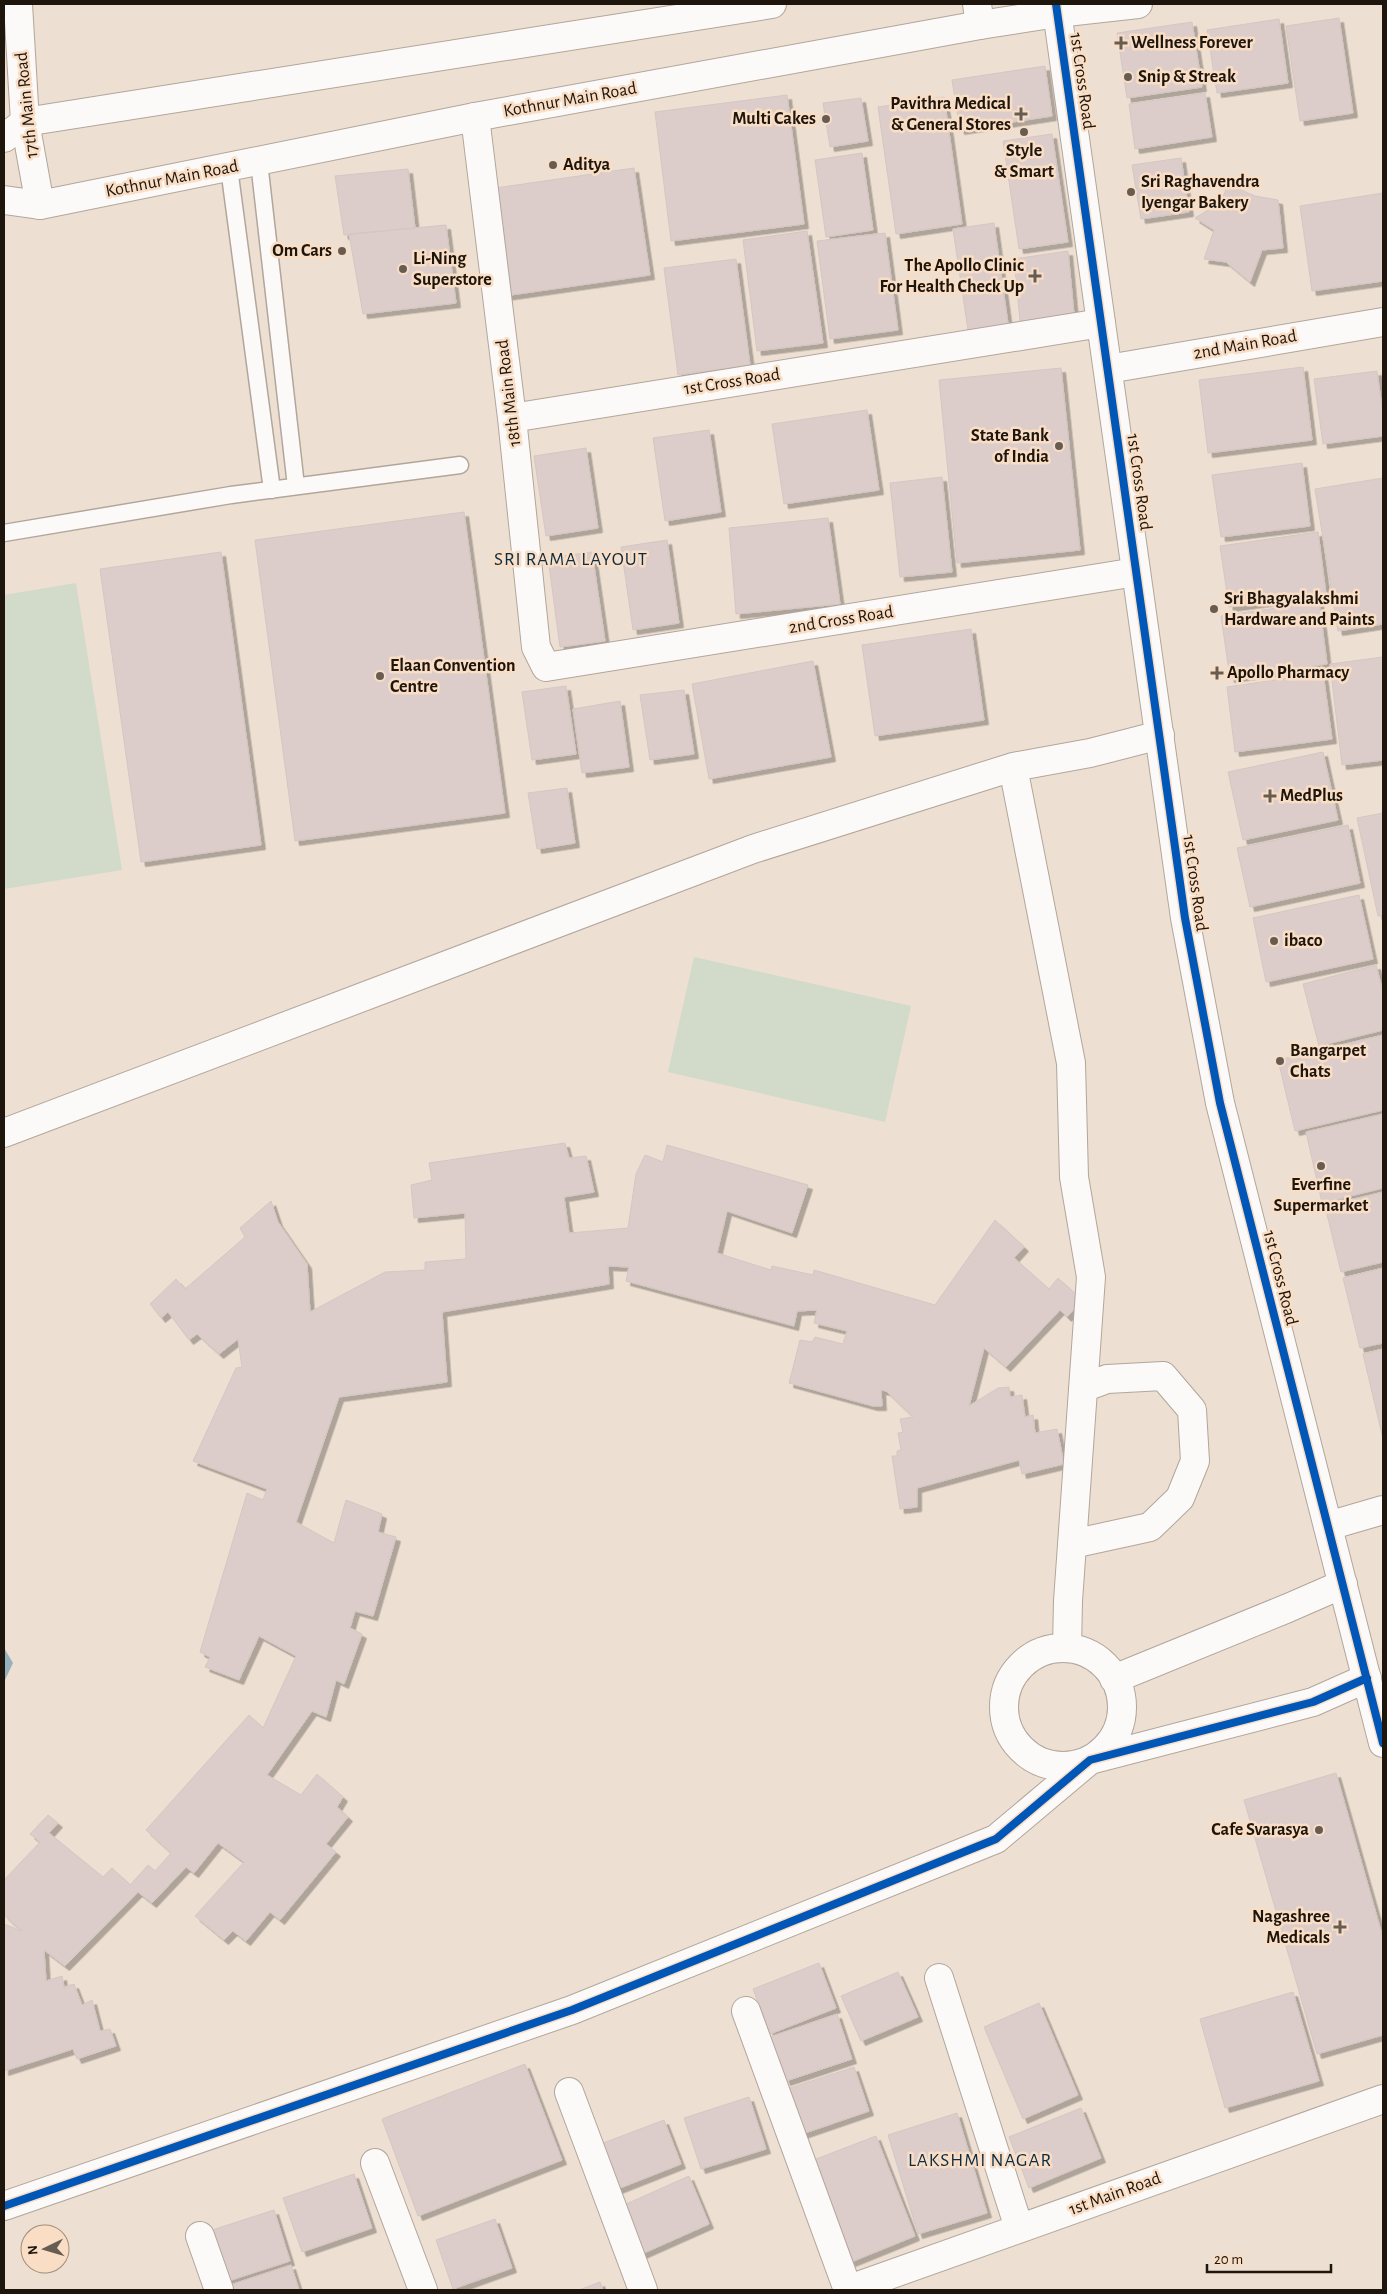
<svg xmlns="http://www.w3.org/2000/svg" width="1387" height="2294" font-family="'Alegreya Sans',sans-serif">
  <defs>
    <filter id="shadow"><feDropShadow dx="4.5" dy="4.5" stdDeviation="0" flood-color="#0004"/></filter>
  </defs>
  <rect width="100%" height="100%" fill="#eddfd1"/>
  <!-- green -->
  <path fill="#d2daca" d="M76,583L122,870L4,889V595Z
    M694,957L911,1006L885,1122L668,1072Z"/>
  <!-- water -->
  <path fill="#96b2bd" d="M4,1648L13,1663L4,1682Z"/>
  <!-- building -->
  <path fill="#dccdca" stroke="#d4c7c3" filter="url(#shadow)" d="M1339,18L1353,113L1300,121L1286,26Z
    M1279,19L1288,83L1217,93L1207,30Z
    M1192,22L1202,87L1127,98L1117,33Z
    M1045,66L1052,116L960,130L952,80Z
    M1205,93L1212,137L1135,149L1129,104Z
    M787,95L804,224L671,241L655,112Z
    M944,97L962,224L896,234L878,107Z
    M861,98L868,141L830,147L823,103Z
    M1052,134L1068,242L1019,249L1003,141Z
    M862,153L873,230L826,237L815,160Z
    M1181,158L1189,212L1141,219L1132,165Z
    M634,168L650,275L504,296L489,189Z
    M408,169L415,228L344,235L335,176Z
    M1228,184L1255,196L1278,200L1283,248L1262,250L1250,282L1226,262L1204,259L1214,230L1195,218L1221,202Z
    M1383,193V281L1312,291L1300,206Z
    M994,223L1009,331L969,337L953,229Z
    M446,225L456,303L363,314L349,234Z
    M807,231L823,343L757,351L743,240Z
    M885,233L898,330L830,339L817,241Z
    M1068,251L1075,325L1021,331L1014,259Z
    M736,259L750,365L678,375L664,268Z
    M1303,367L1312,440L1208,453L1199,380Z
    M1061,368L1080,550L957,563L939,380Z
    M1377,371L1383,416V436L1323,444L1314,379Z
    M867,410L879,490L784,504L772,424Z
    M709,430L721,512L665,521L653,438Z
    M586,448L598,528L546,536L534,456Z
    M1302,463L1310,526L1221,537L1212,475Z
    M942,477L952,572L900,577L890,483Z
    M1383,478V624L1338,631L1315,489Z
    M464,512L505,813L295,841L255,540Z
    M828,518L840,604L736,614L729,528Z
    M1318,532L1326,594L1229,607L1220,546Z
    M667,540L679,623L633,630L621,547Z
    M221,552L261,845L141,862L100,569Z
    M592,552L605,641L560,647L548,558Z
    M1319,602L1327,664L1230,678L1221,616Z
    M971,629L984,720L875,736L862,645Z
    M1383,657V760L1342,765L1330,664Z
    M813,661L831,757L709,779L692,684Z
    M1323,673L1332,739L1235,752L1227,687Z
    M566,686L576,754L532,760L522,692Z
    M684,690L694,754L650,760L640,695Z
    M620,701L629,767L582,773L573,709Z
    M1323,752L1338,820L1243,840L1228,772Z
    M567,788L575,843L537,849L528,793Z
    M1383,813V915L1378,916L1357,818Z
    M1348,825L1360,883L1250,907L1237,848Z
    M1359,895L1373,959L1266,982L1253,918Z
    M1376,965L1383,992V1030L1319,1046L1303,984Z
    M1383,1035V1110L1295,1131L1278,1060Z
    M1383,1114V1188L1322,1203L1306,1132Z
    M565,1143L569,1158L586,1156L594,1192L564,1197L569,1233L628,1228L636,1174L645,1155L663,1162L667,1145L808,1185L792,1233L727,1211L717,1253L771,1270L772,1266L813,1275L814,1270L935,1305L995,1220L1024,1247L1014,1258L1049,1289L1058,1278L1082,1300L1067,1317L1060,1310L1006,1367L984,1348L969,1406L998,1388L1009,1387L1010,1397L1022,1395L1025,1417L1033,1415L1035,1433L1057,1429L1064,1464L1022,1474L1019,1460L917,1488V1507L900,1509L892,1456H897V1451L901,1450L898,1433L903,1432L900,1419L913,1417L886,1391L881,1390L882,1406H873L789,1383L800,1340L812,1342L815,1337L843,1344L847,1331L814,1323L817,1310L797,1311L794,1326L626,1281L629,1267L608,1266L609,1284L442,1312L447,1382L339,1397L296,1522L334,1543L346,1500L382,1514L378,1532L396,1537L373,1616L355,1611L350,1628L362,1634L344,1684L336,1680L326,1717L312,1711L267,1775L301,1795L317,1774L343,1797L337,1807L348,1817L326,1844L336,1852L280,1920L270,1912L246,1941L233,1931L224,1940L195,1916L244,1862L218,1843L194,1873L186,1867L152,1903L138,1892L65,1966L44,1950L46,1981L62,1976L64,1987L74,1984L82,2005L92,2000L100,2031L110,2029L116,2046L77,2059L73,2049L4,2071V1924L22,1931L4,1915V1880L40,1842L30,1834L48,1815L58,1823L49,1833L103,1877L112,1868L130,1885L148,1865L155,1871L171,1853L146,1830L249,1715L263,1728L296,1656L259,1636L239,1680L205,1667L210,1657L200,1652L247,1493L263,1500L267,1489L193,1461L236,1368L242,1367L238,1339L219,1354L197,1334L189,1340L168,1312L161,1318L150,1304L176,1279L185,1289L245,1237L240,1228L271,1201L278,1222L307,1264L310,1312L385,1272L425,1270V1262L466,1259L465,1213L414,1218L411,1185L432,1180L429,1163Z
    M1383,1192V1262L1341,1272L1325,1206Z
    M1383,1268V1343L1360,1348L1343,1278Z
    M1383,1349V1439L1363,1354Z
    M1336,1773L1383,1938V2035L1317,2054L1244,1800Z
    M819,1963L836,2008L770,2034L753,1989Z
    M898,1972L918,2017L861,2041L841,1996Z
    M1293,1992L1319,2081L1225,2108L1200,2019Z
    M1039,2003L1078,2095L1023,2119L984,2027Z
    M837,2014L852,2059L786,2081L770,2037Z
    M525,2064L562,2160L418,2216L382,2119Z
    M854,2067L869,2111L802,2134L787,2089Z
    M749,2097L766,2149L701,2169L684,2118Z
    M1081,2108L1101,2158L1029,2188L1009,2137Z
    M957,2113L987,2213L918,2234L888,2135Z
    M664,2120L681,2164L615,2190L598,2145Z
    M876,2136L915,2236L851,2262L811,2161Z
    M354,2174L372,2228L302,2252L283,2198Z
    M689,2176L709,2224L635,2257L615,2209Z
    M274,2210L290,2261L225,2282L209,2231Z
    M495,2219L512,2268L453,2289L436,2240Z
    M291,2265L299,2290H229L227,2286Z
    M600,2282L603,2290H579Z"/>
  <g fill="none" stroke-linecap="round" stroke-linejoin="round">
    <defs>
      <path id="service" d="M259,162L296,486
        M229,168L272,490
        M4,533L231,495L460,465"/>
      <path id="minor" d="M18,4L25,122L40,205
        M475,117L512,418L536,647L546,667L1136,572
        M1108,369L1383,322
        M512,418L1101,323
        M1013,767L1071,1063L1074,1177L1091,1277L1068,1601L1067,1648
        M4,1133L753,849L1013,767L1090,753L1160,735
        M1328,1526L1383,1510
        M1072,1544L1150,1527L1180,1498L1195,1461L1192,1410L1163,1376L1107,1379L1083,1388
        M1004 1707a59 59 0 1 1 118 0a59 59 0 1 1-118 0Z
        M1114,1679L1288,1608L1343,1584
        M939,1978L1019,2228
        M746,2011L848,2290
        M569,2092L643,2290
        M375,2163L423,2290
        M4,2206L572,2010L996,1839L1090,1760L1313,1702L1367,1678
        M200,2236L219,2290
        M847,2290L1383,2099"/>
      <path id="tertiary" d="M977,4L980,25
        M1056,4L1185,918L1220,1103L1383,1743"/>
      <path id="secondary" d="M4,138L25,122L772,4
        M4,200L40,205L475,117L980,25L1057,13L1138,4"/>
    </defs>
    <!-- service casing -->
    <use href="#service" stroke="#b2a69c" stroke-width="19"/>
    <!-- minor casing -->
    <use href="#minor" stroke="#b2a69c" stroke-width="30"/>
    <!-- tertiary casing -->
    <use href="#tertiary" stroke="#b2a69c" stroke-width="30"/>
    <!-- secondary casing -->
    <use href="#secondary" stroke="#b2a69c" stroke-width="30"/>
    <!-- service -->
    <use href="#service" stroke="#fcfaf8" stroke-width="16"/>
    <!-- minor -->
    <use href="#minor" stroke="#fcfaf8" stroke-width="28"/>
    <!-- tertiary -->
    <use href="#tertiary" stroke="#fcfaf8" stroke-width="28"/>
    <!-- secondary -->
    <use href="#secondary" stroke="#fcfaf8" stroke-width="28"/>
    <defs>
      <path id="cycleway" d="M1056,4L1185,918L1220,1103L1383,1743
        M4,2206L572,2010L996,1839L1090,1760L1313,1702L1367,1678"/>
    </defs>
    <!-- cycleway casing -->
    <use href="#cycleway" stroke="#f9dec5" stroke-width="11"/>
    <!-- cycleway -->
    <use href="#cycleway" stroke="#0057b8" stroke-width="8"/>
  </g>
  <!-- markers -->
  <g fill="#665c51" stroke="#f9dec5" stroke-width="2">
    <path d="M1118.5 35.5h5v5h5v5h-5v5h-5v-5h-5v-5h5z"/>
    <circle cx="1128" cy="77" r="5"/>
    <path d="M1018.5 106.5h5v5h5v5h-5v5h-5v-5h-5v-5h5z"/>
    <circle cx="826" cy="119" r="5"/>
    <circle cx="1024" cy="132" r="5"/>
    <circle cx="553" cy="165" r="5"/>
    <circle cx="1131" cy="192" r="5"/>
    <circle cx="342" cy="251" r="5"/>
    <circle cx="403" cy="269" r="5"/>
    <path d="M1032.5 268.5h5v5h5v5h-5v5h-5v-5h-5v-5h5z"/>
    <circle cx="1059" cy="446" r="5"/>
    <circle cx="1214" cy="609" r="5"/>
    <path d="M1214.5 665.5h5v5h5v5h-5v5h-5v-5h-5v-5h5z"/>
    <circle cx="380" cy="676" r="5"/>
    <path d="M1267.5 788.5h5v5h5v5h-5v5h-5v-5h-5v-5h5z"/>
    <circle cx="1274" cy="941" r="5"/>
    <circle cx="1280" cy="1061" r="5"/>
    <circle cx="1321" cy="1166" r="5"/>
    <circle cx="1319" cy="1830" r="5"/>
    <path d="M1337.5 1919.5h5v5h5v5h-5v5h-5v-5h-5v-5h5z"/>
  </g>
  <g text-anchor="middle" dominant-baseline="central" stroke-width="5" stroke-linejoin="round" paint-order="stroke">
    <!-- poi labels -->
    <g font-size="18" font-weight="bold" fill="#1e150c" stroke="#f9dec5" text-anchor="start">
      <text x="1131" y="43">Wellness Forever</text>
      <text x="1138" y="77">Snip &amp; Streak</text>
      <text x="1011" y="104" text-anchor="end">Pavithra Medical<tspan x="1011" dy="21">&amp; General Stores</tspan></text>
      <text x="816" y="119" text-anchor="end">Multi Cakes</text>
      <text x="1024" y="151" text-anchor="middle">Style<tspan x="1024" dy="21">&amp; Smart</tspan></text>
      <text x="563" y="165">Aditya</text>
      <text x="1141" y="182">Sri Raghavendra<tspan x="1141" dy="21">Iyengar Bakery</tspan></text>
      <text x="332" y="251" text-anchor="end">Om Cars</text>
      <text x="413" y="259">Li-Ning<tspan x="413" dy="21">Superstore</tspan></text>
      <text x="1024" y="266" text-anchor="end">The Apollo Clinic<tspan x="1024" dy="21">For Health Check Up</tspan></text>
      <text x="1049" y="436" text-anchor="end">State Bank<tspan x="1049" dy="21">of India</tspan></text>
      <text x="1224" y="599">Sri Bhagyalakshmi<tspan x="1224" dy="21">Hardware and Paints</tspan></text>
      <text x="390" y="666">Elaan Convention<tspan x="390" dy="21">Centre</tspan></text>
      <text x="1227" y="673">Apollo Pharmacy</text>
      <text x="1280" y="796">MedPlus</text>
      <text x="1284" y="941">ibaco</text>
      <text x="1290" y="1051">Bangarpet<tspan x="1290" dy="21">Chats</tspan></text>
      <text x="1321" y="1185" text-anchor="middle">Everfine<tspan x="1321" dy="21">Supermarket</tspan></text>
      <text x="1309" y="1830" text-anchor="end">Cafe Svarasya</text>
      <text x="1330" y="1917" text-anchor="end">Nagashree<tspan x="1330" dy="21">Medicals</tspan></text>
    </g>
    <!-- street labels -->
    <g font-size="18" fill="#1e150c" stroke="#f9dec5">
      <text transform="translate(1082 81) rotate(82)">1st Cross Road</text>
      <text transform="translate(570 100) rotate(-10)">Kothnur Main Road</text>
      <text transform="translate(27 105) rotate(-96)">17th Main Road</text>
      <text transform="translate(172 179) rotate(-11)">Kothnur Main Road</text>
      <text transform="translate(1245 345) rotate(-10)">2nd Main Road</text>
      <text transform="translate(732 382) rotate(-9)">1st Cross Road</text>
      <text transform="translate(509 393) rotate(-97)">18th Main Road</text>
      <text transform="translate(1139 482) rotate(82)">1st Cross Road</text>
      <text transform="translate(841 620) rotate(-9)">2nd Cross Road</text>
      <text transform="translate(1195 883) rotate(82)">1st Cross Road</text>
      <text transform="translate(1280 1278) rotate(76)">1st Cross Road</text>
      <text transform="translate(1115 2194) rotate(-20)">1st Main Road</text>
    </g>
    <!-- neighbourhood labels -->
    <g font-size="19" letter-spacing="1" fill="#092d46" stroke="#f9dec5">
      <text x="571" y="559">SRI RAMA LAYOUT</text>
      <text x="980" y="2160">LAKSHMI NAGAR</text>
    </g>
  </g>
  <!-- border -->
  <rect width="1387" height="2294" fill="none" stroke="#1e150c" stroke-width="10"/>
  <!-- north arrow -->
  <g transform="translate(45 2249) rotate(265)"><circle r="24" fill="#f9dec5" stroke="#a18e7b"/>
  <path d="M0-4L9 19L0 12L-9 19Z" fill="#665c51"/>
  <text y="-8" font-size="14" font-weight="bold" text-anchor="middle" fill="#1e150c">N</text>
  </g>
  <!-- scale -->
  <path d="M1207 2264v8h124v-8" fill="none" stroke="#1e150c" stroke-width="2.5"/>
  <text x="1214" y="2264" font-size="15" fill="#1e150c" stroke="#f9dec5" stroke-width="4" paint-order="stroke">20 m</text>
</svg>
